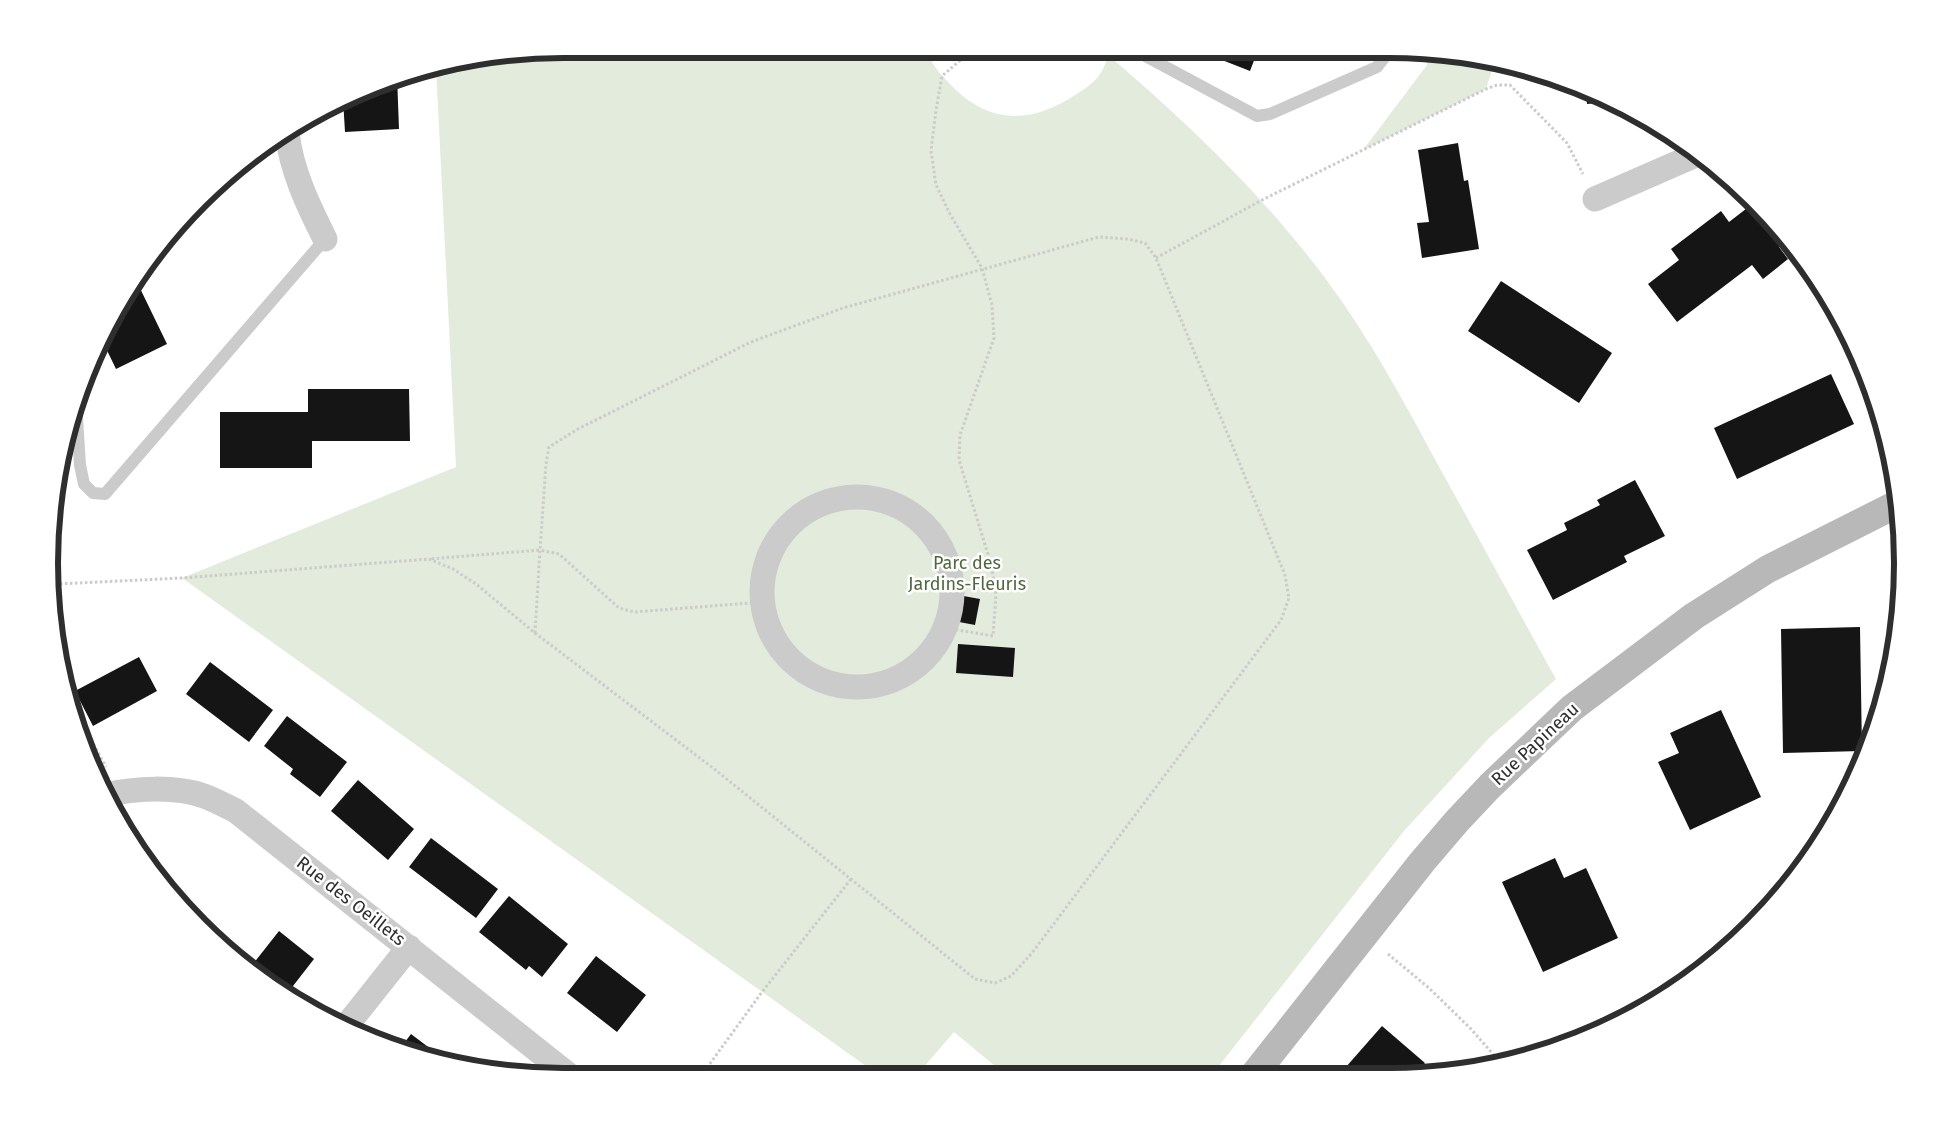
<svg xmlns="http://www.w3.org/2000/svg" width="1952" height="1126" font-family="'Fira Sans',sans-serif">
  <rect width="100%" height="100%" fill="#fff"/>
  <!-- green -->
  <path fill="#e3ebdc" d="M1426,51L1494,64L1486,89L1363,150L1427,65Z
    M927,52C933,67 943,77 954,88C991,125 1033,123 1075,95C1093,84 1103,76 1108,55C1196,130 1279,210 1345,306C1382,360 1412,417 1443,474C1481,542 1518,611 1556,679L1489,738L1404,831L1211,1076H1007L954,1032L916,1076H880L182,578L456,467L436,67L496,53Z"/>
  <!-- building -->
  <path fill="#151515" d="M1258,50L1250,71L1199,51Z
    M397,76L399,129L345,132L343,99Z
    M1586,91L1604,100L1607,102L1587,104Z
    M1458,143L1464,181L1468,180L1479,249L1422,258L1417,223L1429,222L1418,150Z
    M1755,202L1787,241L1779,247L1788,259L1763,279L1752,265L1677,322L1648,284L1679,260L1671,249L1721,211L1729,222Z
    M135,278L167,344L116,369L101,338Z
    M1501,281L1612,353L1579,403L1468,331Z
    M1831,374L1854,424L1737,479L1714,428Z
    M308,389H409L410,441H312V468H220V412H308Z
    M1635,480L1665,536L1624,556L1627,562L1553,600L1527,550L1567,530L1564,523L1600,505L1597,500Z
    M958,595L980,599L975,625L954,621Z
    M1860,627L1862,751L1783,753L1781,629Z
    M958,644L1015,648L1013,677L956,673Z
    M139,657L157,691L93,726L75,691Z
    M210,662L273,710L249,742L186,694Z
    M1721,710L1761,797L1690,830L1658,762L1679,753L1670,733Z
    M287,716L347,762L320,797L290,774L293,769L264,746Z
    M358,780L414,829L388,860L331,811Z
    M431,838L498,889L476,918L409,867Z
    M1555,858L1564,878L1586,868L1618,938L1543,972L1502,882Z
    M509,896L568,944L542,977L529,966L526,970L479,932Z
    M279,931L314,959L286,995L278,991L249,969Z
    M596,956L646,995L617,1032L567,993Z
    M1382,1026L1425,1063L1414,1076H1338Z
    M411,1034L444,1059L399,1050Z
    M735,1069L744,1076H730Z"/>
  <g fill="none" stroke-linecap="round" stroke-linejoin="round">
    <!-- path -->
    <path stroke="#cbcbcb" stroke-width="3" stroke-dasharray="2.5 2.5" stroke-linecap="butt" d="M1156,258L1262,200L1486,89L1497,85H1510L1567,143L1583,174
      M50,572L57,584
      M946,628L993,636L996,594L991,564L959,460L960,435L994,338L992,305L982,268L950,214L936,185L931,151L936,110L942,76L971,51
      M535,633L540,550L559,554L619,608L634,612L763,602
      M61,671L57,584L182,578L429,559L453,569L476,584L535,633L713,768L975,979L995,983L1011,976L1032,953L1281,620L1289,598L1285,575L1156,258L1145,243L1127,239L1099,237L843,308L751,342L578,429L549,447L546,464L540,550L429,559
      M67,696L106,767
      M1388,954L1429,988L1471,1029L1499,1061
      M701,1076L762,992L851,879"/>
    <!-- lane -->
    <path stroke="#cbcbcb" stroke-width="12" d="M1136,51L1257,116L1270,114L1377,67L1384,58L1383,50
      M76,403L80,465L84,484L93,493L105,494L325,239"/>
    <!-- street -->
    <path stroke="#cbcbcb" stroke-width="25" d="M287,132C291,170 308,205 325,239
      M1595,199L1698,154
      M762 592a95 95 0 1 1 190 0a95 95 0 1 1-190 0Z
      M106,795C134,788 176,786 204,796C215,800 226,806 236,811L570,1076
      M347,1025L409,947"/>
    <!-- secondary -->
    <path stroke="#b8b8b8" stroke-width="28" d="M1253,1076L1422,862L1457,821L1490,786L1572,708L1694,616L1768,569L1897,504"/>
  </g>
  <g text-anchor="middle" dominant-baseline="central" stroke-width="5" stroke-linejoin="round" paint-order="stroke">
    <!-- park labels -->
    <g font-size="18" fill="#4e683d" stroke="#fff">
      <text x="967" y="563">Parc des<tspan x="967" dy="21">Jardins-Fleuris</tspan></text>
    </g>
    <!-- street labels -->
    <g font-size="18" fill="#2e2e2e" stroke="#fff">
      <text transform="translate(1535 744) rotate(-43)">Rue Papineau</text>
      <text transform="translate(351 901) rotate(38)">Rue des Oeillets</text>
    </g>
  </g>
  <!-- crop -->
  <path d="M0 0H1952V1126H0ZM563 58H1389A505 505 0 0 1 1894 563V563A505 505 0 0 1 1389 1068H563A505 505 0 0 1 58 563V563A505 505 0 0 1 563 58Z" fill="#fff" fill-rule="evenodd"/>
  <path fill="none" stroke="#2e2e2e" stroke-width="6" d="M563 58H1389A505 505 0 0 1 1894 563V563A505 505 0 0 1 1389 1068H563A505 505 0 0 1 58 563V563A505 505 0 0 1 563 58Z"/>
</svg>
